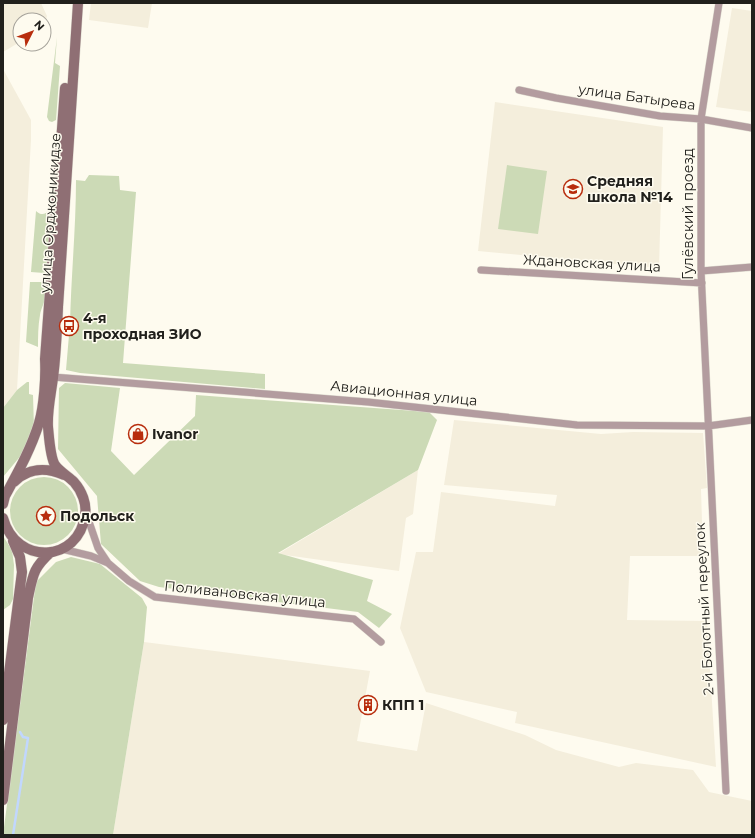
<svg xmlns="http://www.w3.org/2000/svg" width="755" height="838" font-family="Montserrat,sans-serif">
  <rect width="100%" height="100%" fill="#fefbef"/>
  <!-- built -->
  <path fill="#f4eedc" d="M3,3H41L47,16L44,29V20H20V42L3,52Z
    M91,3H152L148,28L89,20Z
    M732,8L752,11V112L716,107Z
    M3,69L31,120V140L17,390L3,408Z
    M495,102L663,127L659,268L478,251Z
    M454,420L601,434L633,432L703,433L707,488L701,489L703,556H630L627,620L707,621L716,767L515,723L517,712L426,692L400,628L416,552H433L441,492L555,506L557,495L444,485Z
    M418,470L413,514L406,518L399,571L278,554Z
    M144,642L370,671L357,741L417,751L426,703L525,735L556,750L619,767L636,763L693,770L709,792L752,801V835H113Z"/>
  <!-- green -->
  <path fill="#ccdab6" d="M57,37L55,63L60,66L56,120L52,122L49,121L47,117Z
    M507,165L547,171L538,234L498,229Z
    M89,175L119,176L120,190L136,192L123,363L265,374V389L80,373L66,370L69,335L71,334L72,326L70,325C71,276 76,228 76,180L85,181Z
    M51,210L47,272L44,273L31,272L36,211C43,217 45,213 51,210Z
    M30,282H43C52,291 41,306 40,315C38,326 38,337 38,347L26,342Z
    M27,382H29V394L33,395L34,428L23,453L3,477V408L17,390Z
    M65,383L120,388L111,451L134,475L195,416L196,395L429,412L437,420L418,470L278,553L373,580L367,601L392,614L379,628L358,612L159,587L140,581L101,544L97,496L58,449L59,388Z
    M10 511a34 34 0 1 1 68 0a34 34 0 1 1-68 0Z
    M3,536L12,550L14,565L13,599L10,605L3,610Z
    M71,557L100,564L142,598L147,607L144,642L113,835H3L36,582L56,562Z"/>
  <g fill="none" stroke-linecap="round" stroke-linejoin="round">
    <!-- stream -->
    <path stroke="#c1d7fe" stroke-width="2.5" d="M13,835L28,738L23,737L20,732"/>
    <defs>
      <path id="minor" d="M719,3L701,119V271L726,791
        M519,90L556,98L660,116L701,119L752,128
        M481,270L702,283
        M701,271L752,267
        M53,377L368,402L577,425L708,426L752,420
        M86,513L98,548L108,563
        M62,549L91,556L108,563L129,581L155,597L354,619L381,642"/>
      <path id="secondary" d="M14,482C28,468 46,467 64,475
        M3,504L5,496C18,472 31,449 39,423C44,406 46,377 45,359L65,88
        M3,518C16,566 79,563 85,515C87,504 82,491 74,482C68,476 60,472 55,465C50,457 49,436 48,427C47,411 51,394 53,378C56,355 57,331 58,307C65,206 71,104 78,3
        M3,720L22,572L20,557L13,541
        M3,800L28,598C33,575 33,568 51,552"/>
    </defs>
    <!-- minor casing -->
    <use href="#minor" stroke="#dbd8cd" stroke-width="8"/>
    <!-- secondary casing -->
    <use href="#secondary" stroke="#dbd8cd" stroke-width="11"/>
    <!-- minor -->
    <use href="#minor" stroke="#b39c9f" stroke-width="7"/>
    <!-- secondary -->
    <use href="#secondary" stroke="#8f6f74" stroke-width="10"/>
  </g>
  <!-- icons -->
  <defs>
    <symbol id="school-ring" viewBox="-11 -11 22 22"><circle r="9.5" fill="#fefbef" stroke="#b82d0d" stroke-width="1.5"/><path d="M0-5L7-2L0 1L-7-2ZM-4 1L0 2.5L4 1V4Q0 6-4 4Z" fill="#b82d0d"/></symbol>
    <symbol id="bus-ring" viewBox="-11 -11 22 22"><circle r="9.5" fill="#fefbef" stroke="#b82d0d" stroke-width="1.5"/><path d="M-5-6H5V4H4V6H2V4H-2V6H-4V4H-5ZM-3.5-4V0h7V-4ZM-3.5 1.2v1.5H-2V1.2ZM2 1.2v1.5H3.5V1.2Z" fill="#b82d0d"/></symbol>
    <symbol id="shop-ring" viewBox="-11 -11 22 22"><circle r="9.5" fill="#fefbef" stroke="#b82d0d" stroke-width="1.5"/><path d="M-5-2.5h2.3a2.7 3.5 0 0 1 5.4 0H5L5.5 6h-11ZM-1.5-2.5h3a1.5 2.3 0 0 0-3 0Z" fill="#b82d0d"/></symbol>
    <symbol id="sight-ring" viewBox="-11 -11 22 22"><circle r="9.5" fill="#fefbef" stroke="#b82d0d" stroke-width="1.5"/><path d="M0-6L1.8-2.2L6-1.7L2.9 1.2L3.7 5.4L0 3.3L-3.7 5.4L-2.9 1.2L-6-1.7L-1.8-2.2Z" fill="#b82d0d"/></symbol>
    <symbol id="building-ring" viewBox="-11 -11 22 22"><circle r="9.5" fill="#fefbef" stroke="#b82d0d" stroke-width="1.5"/><path d="M-4-6H4V6H1V3H-1V6H-4ZM-2.5-4.3h1.7v1.8h-1.7ZM.8-4.3h1.7v1.8H.8ZM-2.5-1h1.7V.8h-1.7ZM.8-1h1.7V.8H.8Z" fill="#b82d0d"/></symbol>
  </defs>
  <g fill-rule="evenodd">
    <use href="#school-ring" x="562" y="178" width="22" height="22"/>
    <use href="#bus-ring" x="58" y="315" width="22" height="22"/>
    <use href="#shop-ring" x="127" y="423" width="22" height="22"/>
    <use href="#sight-ring" x="35" y="505" width="22" height="22"/>
    <use href="#building-ring" x="357" y="694" width="22" height="22"/>
  </g>
  <g text-anchor="middle" dominant-baseline="central" stroke-width="3" stroke-linejoin="round" paint-order="stroke">
    <!-- street labels -->
    <g font-size="14" fill="#21201c" stroke="#fefbef">
      <text transform="translate(637 97) rotate(8)">улица Батырева</text>
      <text transform="translate(50 213) rotate(-86)">улица Орджоникидзе</text>
      <text transform="translate(688 214) rotate(-90)">Гулёвский проезд</text>
      <text transform="translate(592 263) rotate(3)">Ждановская улица</text>
      <text transform="translate(404 393) rotate(6)">Авиационная улица</text>
      <text transform="translate(245 594) rotate(6)">Поливановская улица</text>
      <text transform="translate(704 609) rotate(-93)">2-й Болотный переулок</text>
    </g>
    <!-- poi labels -->
    <g font-size="14" font-weight="bold" fill="#21201c" stroke="#fefbef" text-anchor="start">
      <text x="587" y="181">Средняя<tspan x="587" dy="16">школа №14</tspan></text>
      <text x="83" y="318">4-я<tspan x="83" dy="16">проходная ЗИО</tspan></text>
      <text x="152" y="434">Ivanor</text>
      <text x="60" y="516">Подольск</text>
      <text x="382" y="705">КПП 1</text>
    </g>
  </g>
  <!-- border -->
  <rect width="755" height="838" fill="none" stroke="#21201c" stroke-width="8"/>
  <!-- north arrow -->
  <g transform="translate(32 32) rotate(48)"><circle r="19" fill="#fefbef" stroke="#a6a39b"/>
  <path d="M0-3L7 15L0 10L-7 15Z" fill="#b82d0d"/>
  <text y="-6" font-size="11" font-weight="bold" text-anchor="middle" fill="#21201c">N</text>
  </g>
</svg>
